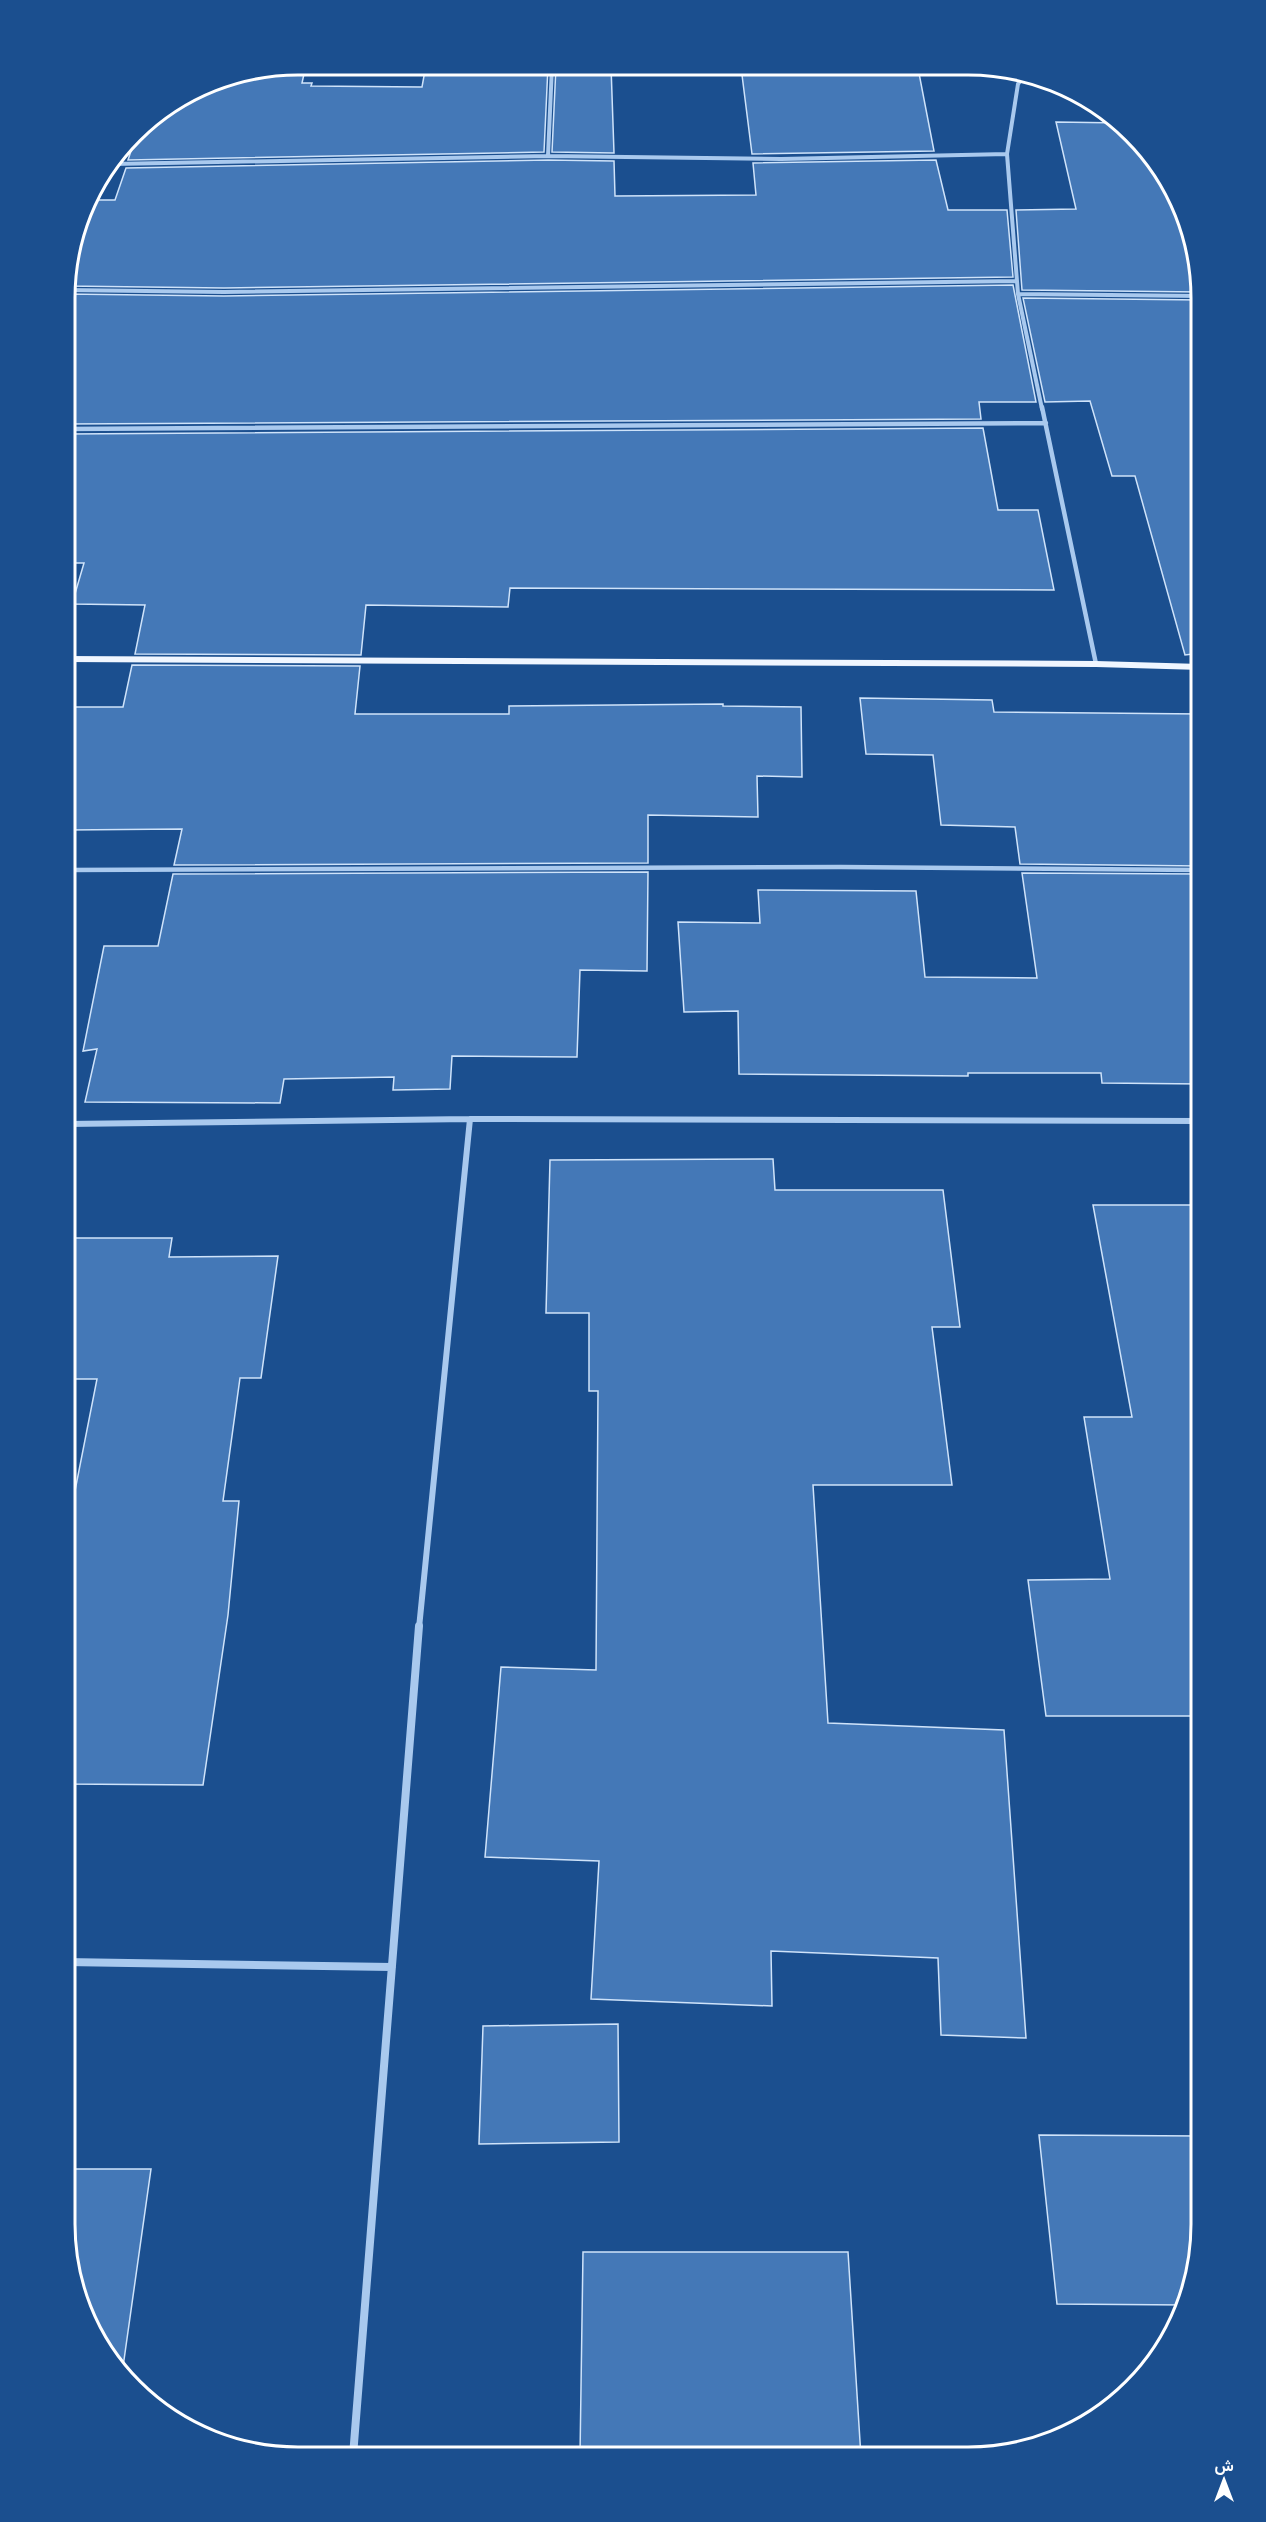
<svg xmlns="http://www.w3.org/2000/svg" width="1266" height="2522" font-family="'Source Sans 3',Vazirmatn,sans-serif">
  <rect width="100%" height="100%" fill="#1b4f8f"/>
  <!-- building -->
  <path fill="#4478b7" stroke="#cfe3fa" stroke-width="1.5" d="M426,65L548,66L544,152L128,160L138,130L144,123L209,82L255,73L304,74L302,83H312L311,86L422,87Z
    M556,66H611L614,153L552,152Z
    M741,67L918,68L934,151L752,154Z
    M1056,122L1122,123L1162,169L1170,185L1184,232H1191L1200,292L1022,290L1016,210L1076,209Z
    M548,160L614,161L615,196L756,195L753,163L936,160L948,210H1007L1013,277L224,288L66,286V268L87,200H115L126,168Z
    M1013,285L1036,402H979L981,419L66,424V294L224,296Z
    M1023,298L1202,300L1201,653L1185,655L1135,476H1112L1090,401L1045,402Z
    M983,428L998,510H1038L1054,590L510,588L508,607L366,605L361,655L135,654L145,605L72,604L84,563H66V434Z
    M132,665L360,666L355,714H509V706L723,704V706L801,707L802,777L757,776L758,817L648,815V863L174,865L182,829L66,830V707H123Z
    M860,698L992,700L994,712L1201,714V866L1020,864L1015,827L941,825L933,755L866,754Z
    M648,872L647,971L580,970L577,1057L452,1056L450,1089L393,1090L394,1077L284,1079L280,1103L85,1102L97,1049L83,1051L104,946H158L173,874Z
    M1022,873L1201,874V1084L1102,1083L1101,1073H968V1076L739,1074L738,1011L684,1012L678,922L760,923L758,890L916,891L925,977L1037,978Z
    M773,1159L775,1190H943L960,1327H932L952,1485H813L828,1723L1004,1730L1026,2038L941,2035L938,1958L771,1951L772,2006L591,1999L599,1861L485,1857L501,1667L596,1670L598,1391H589V1313H546L550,1160Z
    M1093,1205H1201V1716H1046L1028,1580L1110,1579L1084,1417H1132Z
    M65,1238H172L169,1257L278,1256L261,1378H240L223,1501H239L228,1615L203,1785L65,1784V1501H73L97,1379H65Z
    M618,2024L619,2142L479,2144L483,2026Z
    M1039,2135L1201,2136V2239L1186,2305L1057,2304Z
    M65,2169H151L122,2374L104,2353L77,2299L64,2224Z
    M583,2252H848L861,2457L580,2456Z"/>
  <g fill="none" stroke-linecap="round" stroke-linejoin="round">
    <!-- street-far3 -->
    <path stroke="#a9c9ee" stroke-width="4" d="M1026,73L1018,84L1007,154L1018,294L1042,409
      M548,156L552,66
      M112,164L548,156L781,159L1007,154
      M66,290L224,292L1017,281
      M1018,294L1201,296"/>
    <!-- street-far2 -->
    <path stroke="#a9c9ee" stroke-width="4.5" d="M1042,407L1096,664
      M66,429L1046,423
      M66,870L841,867L1201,870"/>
    <!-- street-far1 -->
    <path stroke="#a9c9ee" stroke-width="6" d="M66,1124L470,1119L1201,1121
      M419,1628L470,1119"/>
    <!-- street -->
    <path stroke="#a9c9ee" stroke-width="8" d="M65,1962L392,1967
      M353,2456L419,1626"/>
    <!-- primary -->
    <path fill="#f0f6ff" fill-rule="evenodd" d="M66,656L1096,661L1201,664V670L1096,667L66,662Z"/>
  </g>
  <!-- crop -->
  <path d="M0 0H1266V2522H0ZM298 75H968A223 223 0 0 1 1191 298V2224A223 223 0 0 1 968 2447H298A223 223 0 0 1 75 2224V298A223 223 0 0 1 298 75Z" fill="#1b4f8f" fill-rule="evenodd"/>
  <path fill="none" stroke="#fff" stroke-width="3" d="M298 75H968A223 223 0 0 1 1191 298V2224A223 223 0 0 1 968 2447H298A223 223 0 0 1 75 2224V298A223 223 0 0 1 298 75Z"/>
  <!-- north arrow -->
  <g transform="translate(1224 2480)" stroke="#1b4f8f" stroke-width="4.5" paint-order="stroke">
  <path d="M0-4.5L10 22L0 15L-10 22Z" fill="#ffffff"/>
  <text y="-9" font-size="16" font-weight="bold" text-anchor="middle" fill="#ffffff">ش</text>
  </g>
</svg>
